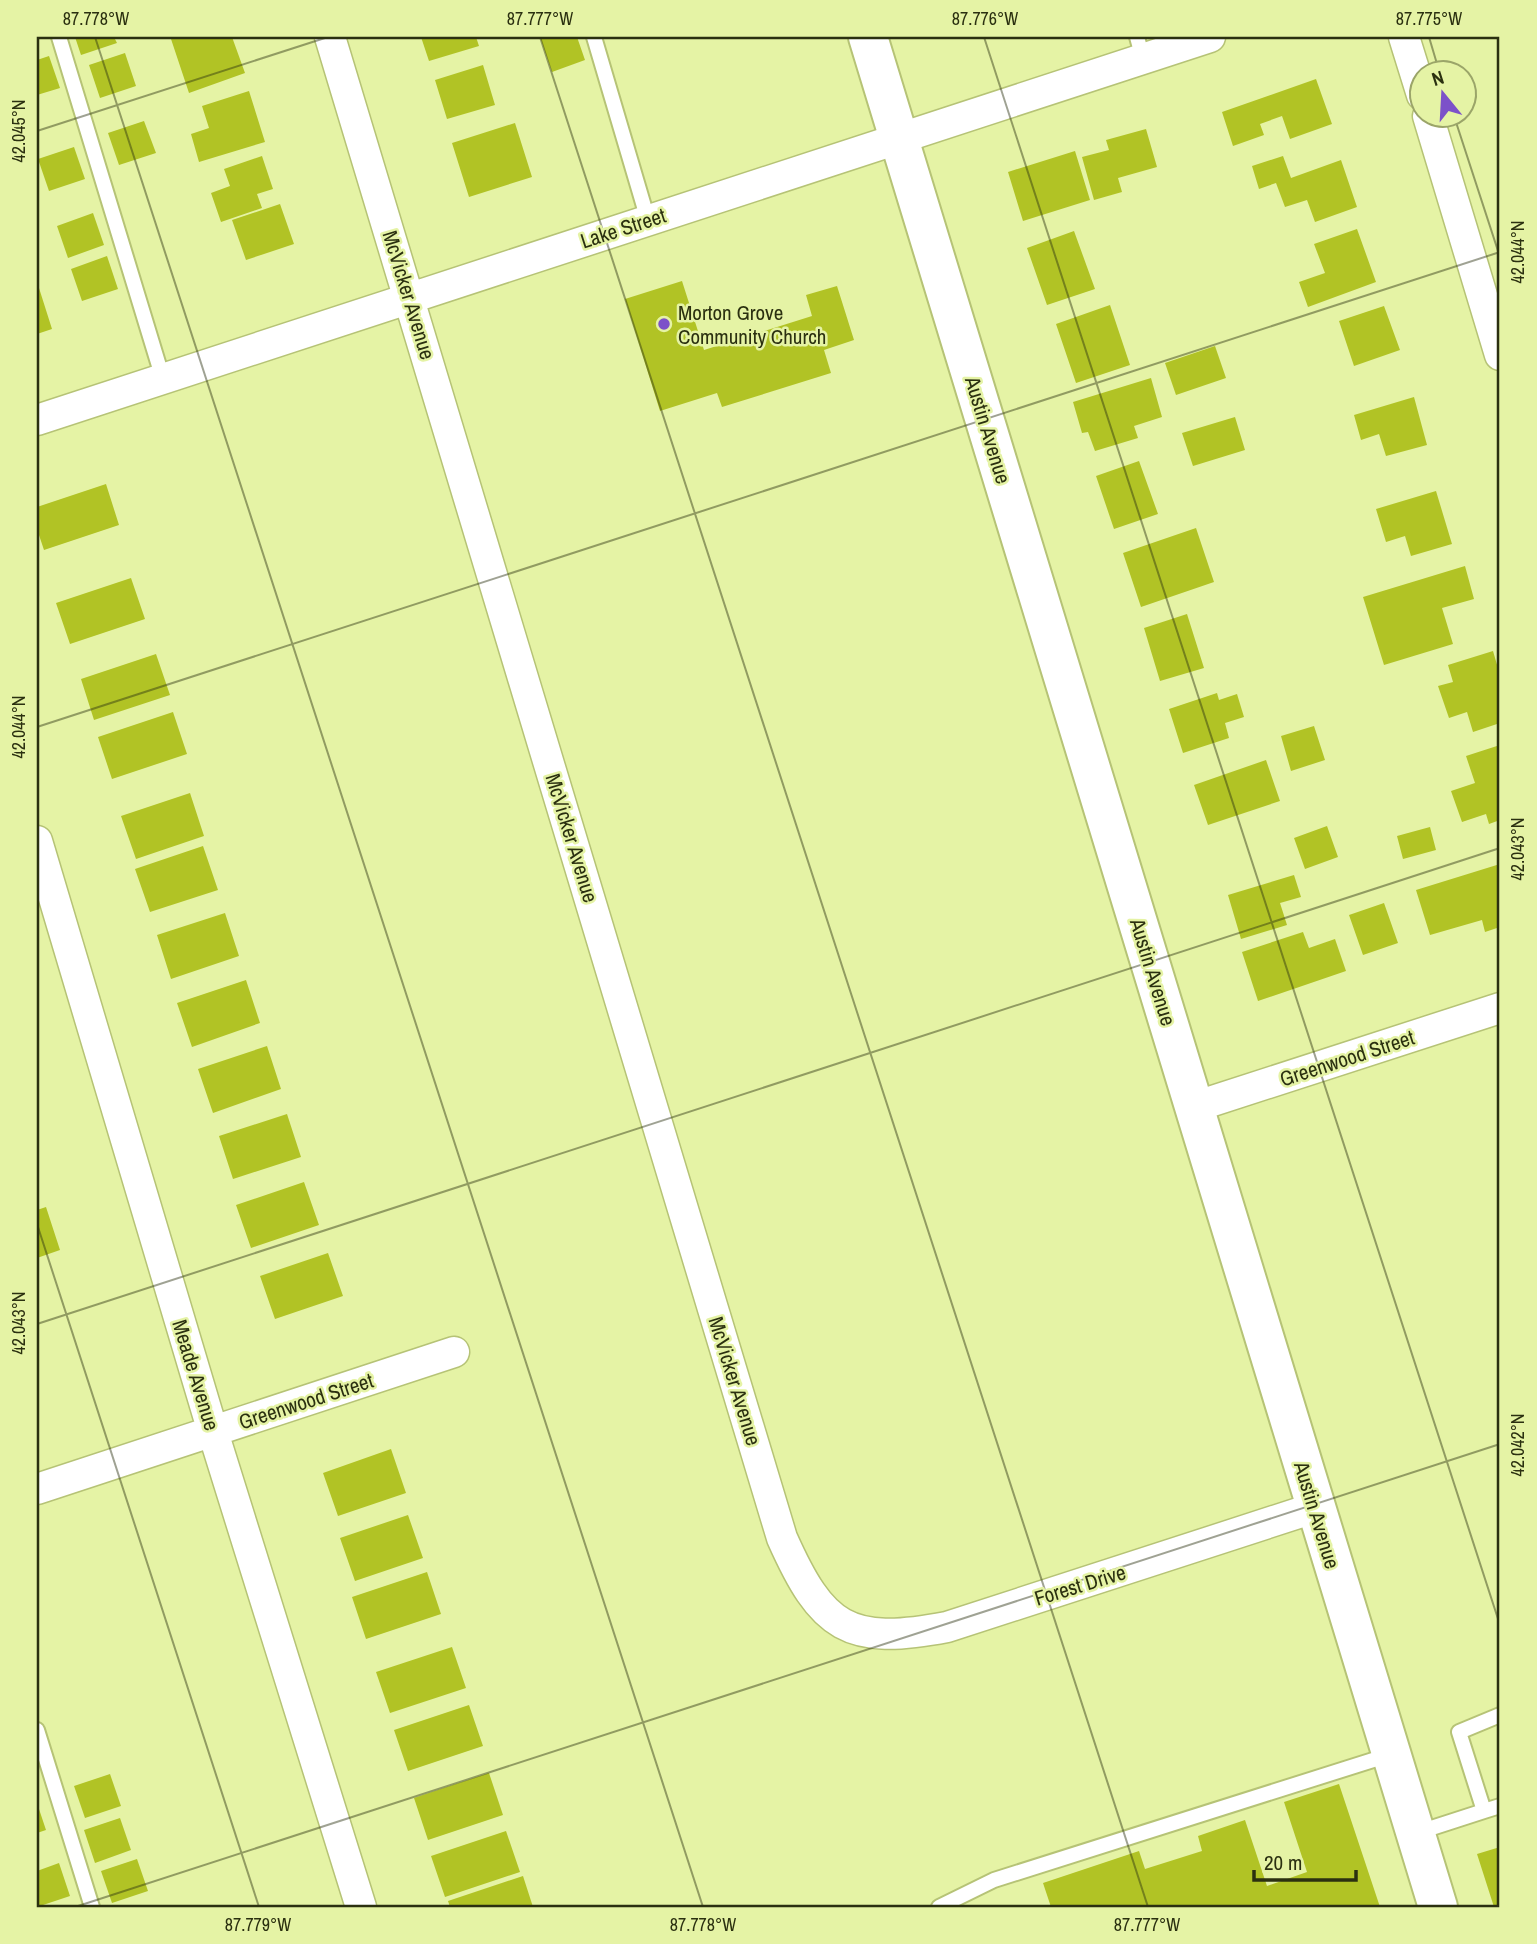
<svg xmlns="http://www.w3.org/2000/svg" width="1537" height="1944" font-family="'Archivo Narrow',sans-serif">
  <rect width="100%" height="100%" fill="#e5f3a5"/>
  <!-- building -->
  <path fill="#b1c325" d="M75,37H114L117,43L81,55Z
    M179,37H232L245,73L189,93L171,39Z
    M421,37H476L479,46L429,61Z
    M540,37H577L585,60L552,72Z
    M125,53L136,86L100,98L89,65Z
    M49,56L60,88L37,95V60Z
    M483,65L495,105L447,119L435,80Z
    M1316,79L1332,124L1290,139L1282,116L1260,124L1264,135L1233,146L1222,112Z
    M249,91L265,142L199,162L191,134L209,128L202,106Z
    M144,121L156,153L119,165L108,133Z
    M515,123L532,177L469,197L452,143Z
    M1146,129L1157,167L1118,178L1122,192L1094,200L1082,157L1109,150L1106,140Z
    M74,147L85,179L49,191L38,159Z
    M1075,151L1090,200L1023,221L1008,172Z
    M262,156L273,189L257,194L262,208L221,222L211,193L230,186L224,169Z
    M1283,156L1291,178L1341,160L1357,207L1315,222L1307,200L1285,207L1276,183L1259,189L1252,166Z
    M280,204L294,244L246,260L232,220Z
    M93,213L104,245L68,258L57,226Z
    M1357,229L1376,282L1308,307L1299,282L1325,273L1314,244Z
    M1074,231L1095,289L1047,305L1027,248Z
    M107,256L118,289L82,301L71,269Z
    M682,281L704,350L812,316L806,295L837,286L854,340L824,350L831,373L722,407L717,393L660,411L625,299Z
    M39,288L52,329L37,334V289Z
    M1110,305L1130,365L1076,383L1056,324Z
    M1384,306L1400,350L1354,366L1339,321Z
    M1215,346L1226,378L1176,395L1165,363Z
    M1151,378L1162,417L1134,426L1138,438L1095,451L1088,432L1082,433L1073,402Z
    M1414,397L1427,445L1386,456L1379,434L1361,440L1354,415Z
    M1235,417L1245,450L1193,466L1182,433Z
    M1139,461L1158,514L1114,529L1096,476Z
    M106,484L119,525L44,550L37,529V507Z
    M1436,491L1452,544L1411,556L1405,536L1386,542L1376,509Z
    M1196,528L1214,582L1141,607L1123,553Z
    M1465,566L1474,599L1442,608L1453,644L1384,665L1363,597Z
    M131,578L145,619L70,644L56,603Z
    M1187,614L1204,668L1160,681L1144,628Z
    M1493,651L1500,675V723L1473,732L1467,712L1449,718L1438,686L1453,682L1448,665Z
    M156,654L170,695L94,720L81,679Z
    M1217,693L1219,700L1237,694L1244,717L1225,723L1229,738L1183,753L1169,709Z
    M173,712L187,754L112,779L98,737Z
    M1314,726L1325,760L1291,771L1281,736Z
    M1500,745V820L1489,824L1486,814L1462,822L1451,791L1475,783L1466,756Z
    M1266,760L1280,801L1208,825L1194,785Z
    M190,793L204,836L136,859L121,816Z
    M1327,826L1338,857L1305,869L1294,838Z
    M1430,827L1436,850L1403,859L1397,836Z
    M203,846L218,890L150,912L135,869Z
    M1500,864V927L1485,932L1482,920L1430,935L1416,890Z
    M1294,875L1301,897L1280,903L1287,925L1241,939L1228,895Z
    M1384,903L1398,943L1363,955L1349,915Z
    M225,913L239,956L171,979L157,935Z
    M1303,932L1309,948L1335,939L1346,971L1258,1001L1242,952Z
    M246,980L260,1023L192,1047L177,1003Z
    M267,1046L281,1089L213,1113L198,1069Z
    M287,1114L301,1157L233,1179L219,1136Z
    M304,1182L319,1225L251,1248L236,1205Z
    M46,1207L60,1250L37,1258V1210Z
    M328,1253L343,1296L275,1319L260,1276Z
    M391,1449L406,1493L338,1516L323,1473Z
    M408,1515L423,1558L355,1581L340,1538Z
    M427,1572L441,1614L366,1639L352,1597Z
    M452,1647L466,1688L390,1713L376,1672Z
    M469,1705L483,1746L408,1771L394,1730Z
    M489,1773L503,1815L428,1840L414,1798Z
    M110,1774L121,1806L85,1818L74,1786Z
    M1339,1784L1380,1907H1051L1043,1883L1139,1851L1145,1869L1202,1851L1198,1836L1245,1820L1267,1886L1307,1872L1284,1802Z
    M37,1803L46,1830L37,1833Z
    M120,1818L131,1850L95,1863L84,1830Z
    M506,1831L520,1872L445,1897L431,1856Z
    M1500,1847V1907H1494L1477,1854Z
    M137,1859L148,1891L112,1903L101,1871Z
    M59,1863L70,1896L37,1907V1871Z
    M523,1876L533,1907H450L448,1901Z"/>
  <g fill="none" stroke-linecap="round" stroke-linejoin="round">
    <defs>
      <path id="lane" d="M59,37L163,379
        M594,37L648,220
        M1137,37L1143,59
        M37,1730L92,1907
        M1484,1811L1500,1806
        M1416,1833L1484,1811L1459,1732L1500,1715
        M939,1907L994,1880L1389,1755"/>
      <path id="street" d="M330,37L782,1538C822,1628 848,1646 947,1627L1314,1508
        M1404,37L1422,95
        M1428,116L1500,355
        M37,420L1210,37
        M37,841L213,1432L361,1907
        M1194,1107L1500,1008
        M37,1489L454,1352"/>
      <path id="secondary" d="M868,37L1438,1907"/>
    </defs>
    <!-- lane casing -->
    <use href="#lane" stroke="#b6c376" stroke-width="18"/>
    <!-- street casing -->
    <use href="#street" stroke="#b6c376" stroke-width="33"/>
    <!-- secondary casing -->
    <use href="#secondary" stroke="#b6c376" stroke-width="42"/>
    <!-- lane -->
    <use href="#lane" stroke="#fff" stroke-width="14"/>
    <!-- street -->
    <use href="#street" stroke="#fff" stroke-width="30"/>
    <!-- secondary -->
    <use href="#secondary" stroke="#fff" stroke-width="38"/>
  </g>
  <!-- ticks -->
  <path fill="none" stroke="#2b3010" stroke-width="2" stroke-opacity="0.45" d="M95,37L703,1907M540,37L1148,1907M984,37L1500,1625M1429,37L1440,74M1454,116L1500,257M37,131L328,37M37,727L1500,252M37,1224L259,1907M37,1324L1500,848M75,1907L1500,1444"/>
  <!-- markers -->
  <circle fill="#7c51c9" stroke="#e5f3a5" stroke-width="2.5" cx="664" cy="324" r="7"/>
  <g text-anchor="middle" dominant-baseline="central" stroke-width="5" stroke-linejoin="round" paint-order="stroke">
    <!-- street labels -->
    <g font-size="21" fill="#2b3010" stroke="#e5f3a5">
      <text transform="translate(623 228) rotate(-18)">Lake Street</text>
      <text transform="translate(409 295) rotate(73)">McVicker Avenue</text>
      <text transform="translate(988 430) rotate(73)">Austin Avenue</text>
      <text transform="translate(572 838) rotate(73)">McVicker Avenue</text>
      <text transform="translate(1153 972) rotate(73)">Austin Avenue</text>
      <text transform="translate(1347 1058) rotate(-18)">Greenwood Street</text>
      <text transform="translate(196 1375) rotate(73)">Meade Avenue</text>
      <text transform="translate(735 1381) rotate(73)">McVicker Avenue</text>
      <text transform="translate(306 1401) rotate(-18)">Greenwood Street</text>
      <text transform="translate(1317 1515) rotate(73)">Austin Avenue</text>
      <text transform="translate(1080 1585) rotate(-17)">Forest Drive</text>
    </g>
    <!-- poi labels -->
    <g font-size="21" fill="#2b3010" stroke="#e5f3a5" text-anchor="start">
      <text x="678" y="312">Morton Grove<tspan x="678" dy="24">Community Church</tspan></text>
    </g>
  </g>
  <!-- border -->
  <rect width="1537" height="1944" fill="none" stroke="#e5f3a5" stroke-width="77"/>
  <!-- north arrow -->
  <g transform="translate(1443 94) rotate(342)"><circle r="33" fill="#e5f3a5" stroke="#9ba569" stroke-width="2"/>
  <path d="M0-5L12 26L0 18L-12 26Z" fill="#7c51c9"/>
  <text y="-10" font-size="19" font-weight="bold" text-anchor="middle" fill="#2b3010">N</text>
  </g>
  <!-- scale -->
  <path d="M1254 1870v10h102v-10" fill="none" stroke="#2b3010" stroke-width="3.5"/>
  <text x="1264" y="1870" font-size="21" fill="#2b3010" stroke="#e5f3a5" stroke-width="5" paint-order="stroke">20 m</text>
  <rect x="38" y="38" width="1460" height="1868" fill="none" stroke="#2b3010" stroke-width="2.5"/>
  <g font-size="18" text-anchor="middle" fill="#2b3010">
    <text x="96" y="25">87.778°W</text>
    <text x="540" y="25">87.777°W</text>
    <text x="985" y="25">87.776°W</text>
    <text x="1429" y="25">87.775°W</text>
    <text transform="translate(19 131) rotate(-90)" y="6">42.045°N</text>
    <text transform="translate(1518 252) rotate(-90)" y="6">42.044°N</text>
    <text transform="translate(19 727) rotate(-90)" y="6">42.044°N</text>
    <text transform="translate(1518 849) rotate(-90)" y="6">42.043°N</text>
    <text transform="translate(19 1323) rotate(-90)" y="6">42.043°N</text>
    <text transform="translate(1518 1445) rotate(-90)" y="6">42.042°N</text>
    <text x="258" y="1931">87.779°W</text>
    <text x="703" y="1931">87.778°W</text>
    <text x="1147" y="1931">87.777°W</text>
  </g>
</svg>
